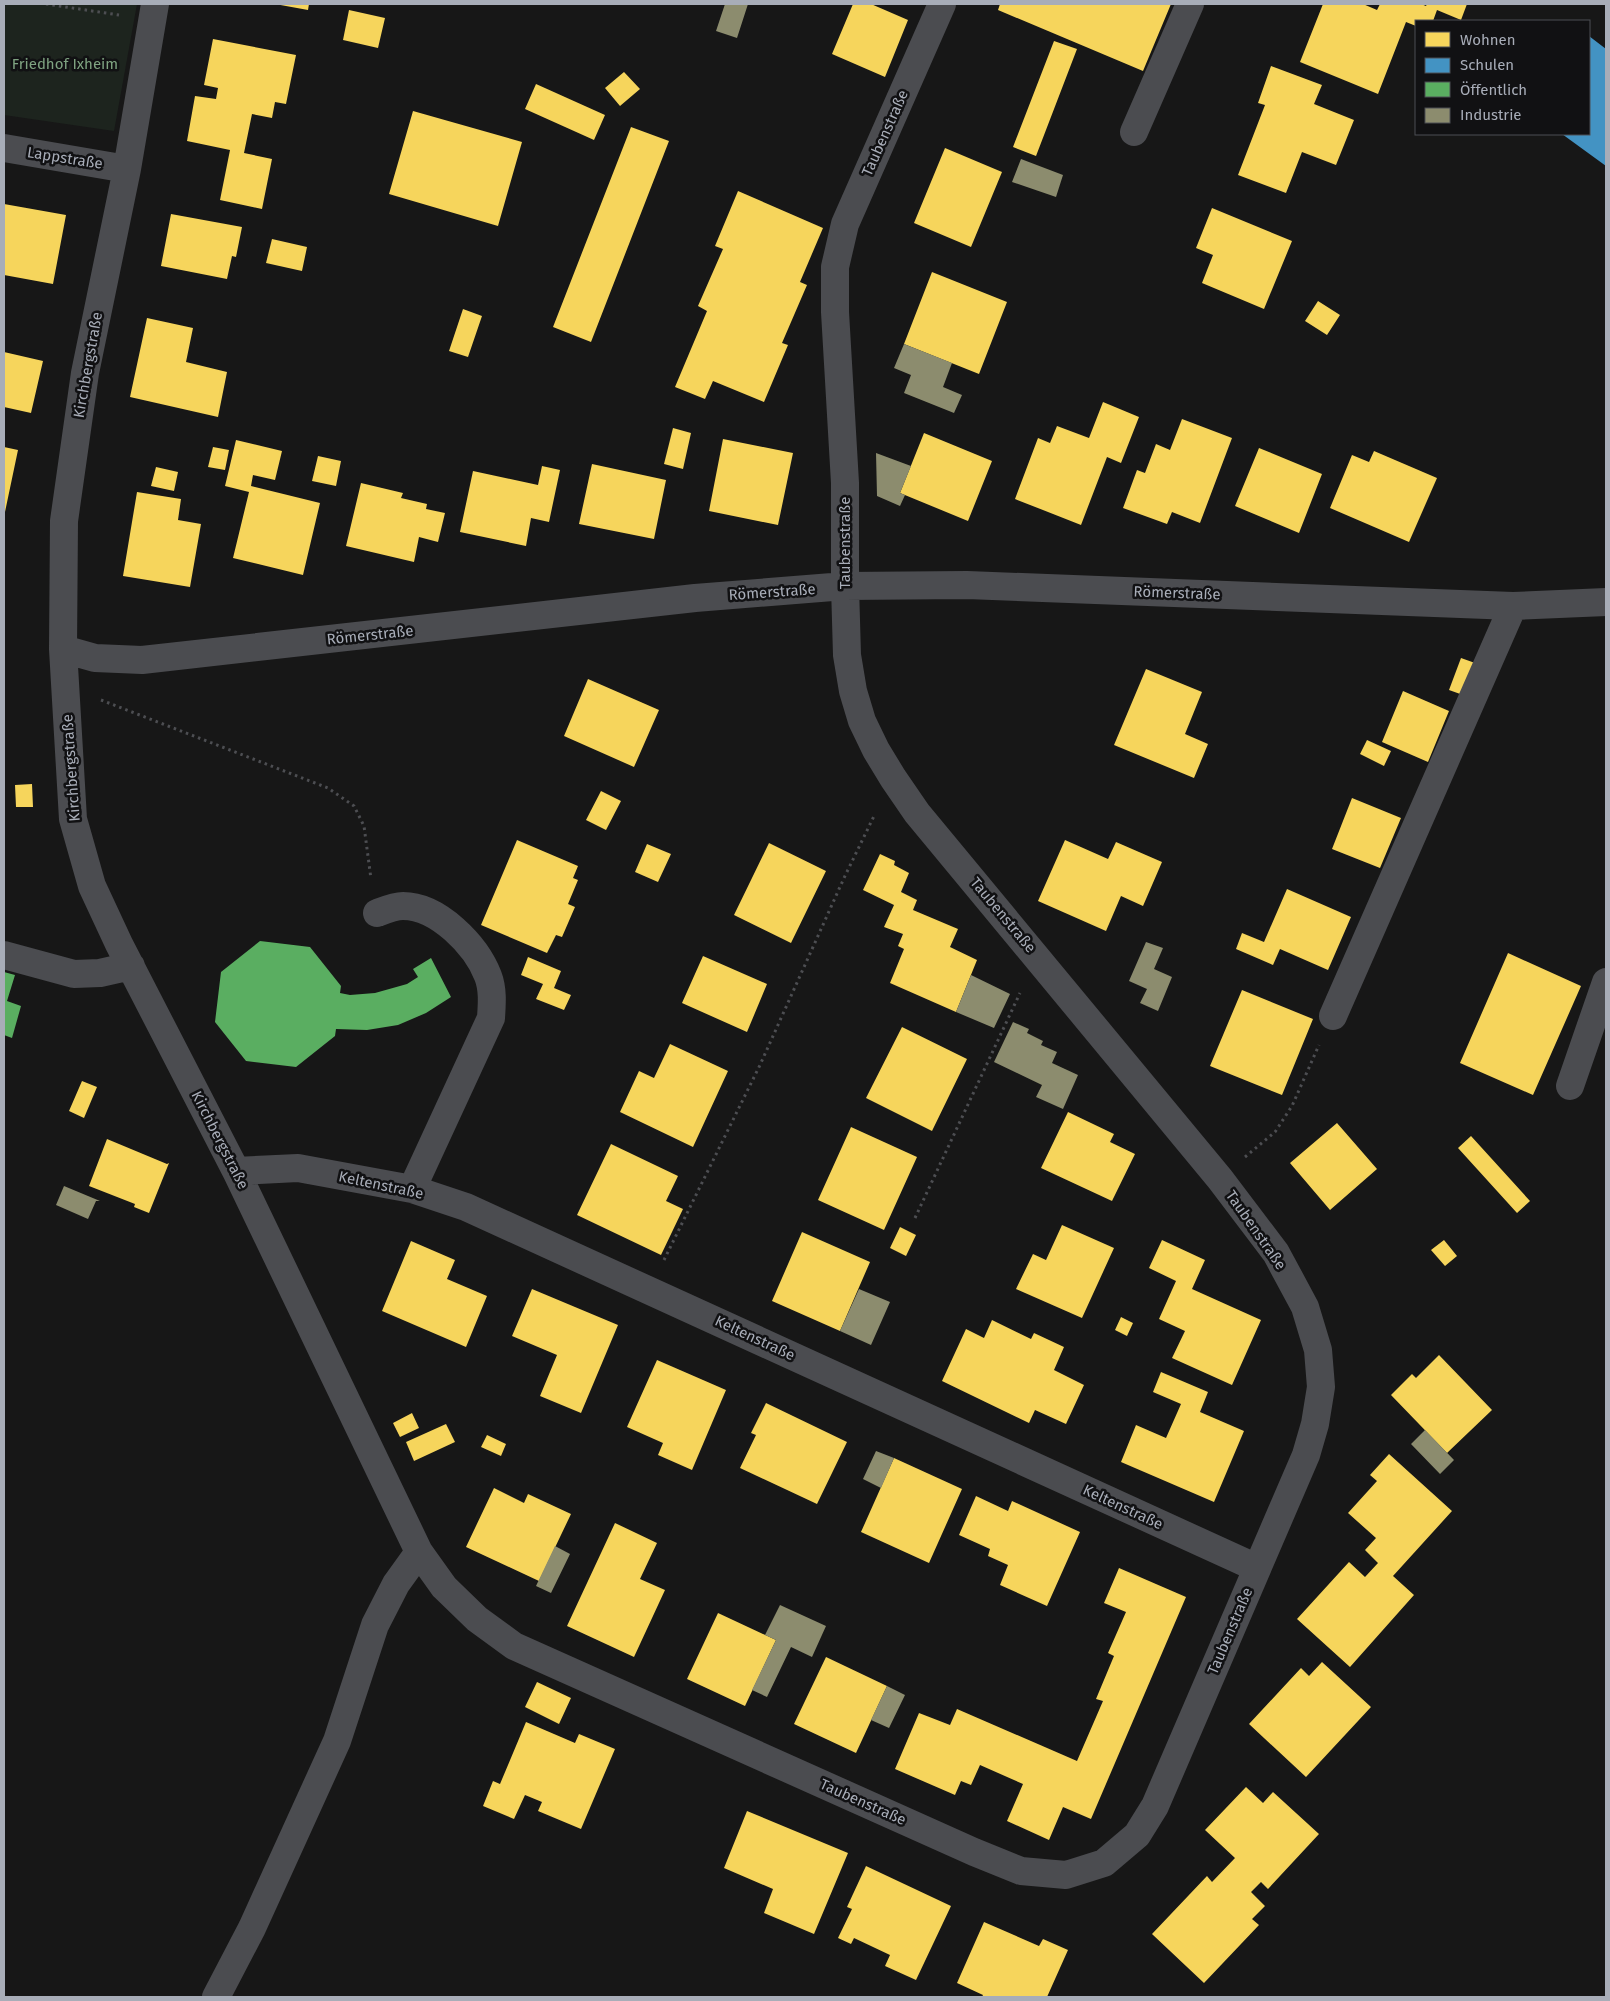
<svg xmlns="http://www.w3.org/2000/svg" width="1610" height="2001" font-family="'Fira Sans',sans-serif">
  <rect width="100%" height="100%" fill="#171717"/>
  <!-- green -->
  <path fill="#1d241e" d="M4,4H137L114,131L4,115Z"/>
  <!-- homes -->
  <path fill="#f6d55c" d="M275,4H309L308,10Z
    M853,4H871L908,20L885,77L832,54Z
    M1000,4H1171L1143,71L998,10Z
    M1323,4H1363L1377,10L1380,4H1421L1426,6L1427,4H1467L1461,20L1437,10L1433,21H1416V26L1406,22L1378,94L1300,62Z
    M349,10L385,18L378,48L343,40Z
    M213,39L296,55L286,104L275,102L272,118L252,114L244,153L272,159L262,209L220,200L230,150L187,141L195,96L216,99L218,88L204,85Z
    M1054,41L1077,49L1036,156L1013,147Z
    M1271,66L1322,85L1314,104L1354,120L1336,165L1302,152L1286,193L1238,175L1265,105L1258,103Z
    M624,72L640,89L620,106L605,88Z
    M536,84L605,115L594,140L525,109Z
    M413,111L522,142L498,226L389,194Z
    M631,127L669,141L591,342L553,327Z
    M945,148L1002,172L971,247L914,223Z
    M738,191L823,228L800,282L807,285L782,343L788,345L764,402L713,381L705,399L675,387L707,311L698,306L723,249L715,246Z
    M4,204L66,215L53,284L4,275Z
    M1212,208L1292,241L1264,309L1202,283L1213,255L1196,248Z
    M171,214L242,227L236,257L232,256L227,279L161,266Z
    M272,239L307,247L302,271L266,263Z
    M932,272L1007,302L979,374L904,344Z
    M1318,301L1340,315L1327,335L1305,321Z
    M463,309L482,316L468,357L449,351Z
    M147,318L193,328L186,362L227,372L218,417L130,397Z
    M4,352L43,361L31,413L4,407Z
    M1103,402L1139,417L1121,463L1107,457L1081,525L1015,499L1038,438L1050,443L1057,426L1089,438Z
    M1182,419L1232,438L1200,523L1172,512L1167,524L1123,508L1137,470L1145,473L1156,444L1170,450Z
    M673,428L691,433L683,469L664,464Z
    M924,433L992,461L968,521L900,493Z
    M723,439L793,453L778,525L709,511Z
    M236,440L282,451L275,480L253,475L251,486L320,503L303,575L233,558L249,492L225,486Z
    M4,447L18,450L5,512H4Z
    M213,447L229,450L225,470L208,467Z
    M1259,448L1322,474L1299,533L1235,506Z
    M1374,451L1437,478L1409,542L1330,508L1352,455L1369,462Z
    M318,456L341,461L336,486L312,481Z
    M592,464L666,480L654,539L579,524Z
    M542,466L560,470L549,522L531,518L526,546L460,532L473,471L538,485Z
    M156,467L178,472L174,491L151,486Z
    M361,483L403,493L401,498L427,504L426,509L445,513L438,542L419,537L414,562L346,546Z
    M137,492L181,499L178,520L201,524L190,587L123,576Z
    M1461,658L1475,663L1463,695L1449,690Z
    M1146,669L1202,692L1185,734L1208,744L1194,778L1114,745Z
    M588,679L659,710L634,767L564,736Z
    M1403,691L1449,711L1428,762L1382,742Z
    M1367,740L1391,751L1384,766L1360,754Z
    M32,784L33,807H16L15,785Z
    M601,791L621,801L606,830L586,820Z
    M1352,798L1401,818L1380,868L1332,849Z
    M517,840L578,866L573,878L578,880L568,904L575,907L562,937L556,935L547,953L481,925Z
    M1065,840L1108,859L1116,842L1162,862L1143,906L1121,896L1106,931L1038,901Z
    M769,843L826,871L791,943L734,915Z
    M647,844L671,854L658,882L635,872Z
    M880,854L895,861L894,865L909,873L901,892L917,900L913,910L958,929L950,947L977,960L956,1012L890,983L904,949L898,946L903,934L884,927L894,905L863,890Z
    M1287,889L1351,917L1328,970L1280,949L1273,965L1236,949L1242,933L1264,942Z
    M1508,953L1581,986L1533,1095L1460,1063Z
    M703,956L767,984L747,1032L682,1003Z
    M528,957L561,971L554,988L571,995L564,1010L536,999L543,984L521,975Z
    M1242,990L1313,1019L1282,1095L1210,1066Z
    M902,1027L967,1059L932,1131L866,1098Z
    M670,1044L728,1071L693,1147L620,1112L639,1071L654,1078Z
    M82,1081L97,1087L84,1118L69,1111Z
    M1068,1112L1114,1134L1110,1142L1135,1154L1112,1201L1041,1168Z
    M1337,1123L1377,1169L1330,1210L1290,1163Z
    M851,1127L917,1157L884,1230L818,1200Z
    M1471,1136L1530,1201L1517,1213L1458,1148Z
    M107,1139L167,1164L169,1163L149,1213L134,1207L135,1204L89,1186Z
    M611,1144L678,1176L666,1201L683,1209L661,1255L577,1215Z
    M1062,1225L1114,1248L1082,1318L1016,1289L1033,1254L1046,1260Z
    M900,1227L916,1235L906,1256L890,1248Z
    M802,1232L870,1262L840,1331L772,1301Z
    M1162,1240L1205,1260L1192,1289L1261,1320L1232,1385L1172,1358L1185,1331L1159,1319L1176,1281L1149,1268Z
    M1444,1240L1457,1256L1445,1266L1431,1250Z
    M411,1241L455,1260L447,1279L487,1296L466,1347L382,1311Z
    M532,1289L618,1325L581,1413L540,1396L557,1355L512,1336Z
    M1121,1317L1133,1323L1127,1336L1115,1330Z
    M992,1320L1031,1339L1034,1333L1064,1347L1054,1370L1084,1385L1066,1424L1035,1410L1029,1423L942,1381L966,1329L984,1338Z
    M1439,1355L1492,1410L1447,1453L1391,1395L1412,1374L1416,1378Z
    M657,1360L726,1390L692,1470L658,1455L663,1443L627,1427Z
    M1161,1372L1208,1392L1200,1412L1244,1431L1214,1502L1121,1462L1136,1425L1166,1438L1181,1404L1153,1392Z
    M766,1403L847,1442L817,1504L740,1468L756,1435L751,1433Z
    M412,1413L419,1428L400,1437L393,1423Z
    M446,1424L455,1442L414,1461L406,1442Z
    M487,1435L506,1444L501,1456L481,1447Z
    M1389,1454L1452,1511L1393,1576L1414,1595L1350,1667L1297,1619L1349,1562L1365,1577L1378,1563L1365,1550L1376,1538L1348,1513L1377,1481L1370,1475Z
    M894,1458L962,1489L929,1563L861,1532Z
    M494,1488L524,1503L528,1494L571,1514L539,1581L466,1547Z
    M976,1496L1008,1511L1012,1501L1080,1532L1047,1606L1000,1585L1008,1565L988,1556L990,1549L959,1535Z
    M615,1523L657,1543L640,1579L665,1590L634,1657L567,1626Z
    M1119,1568L1186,1597L1091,1819L1063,1807L1049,1840L1007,1821L1023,1784L980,1765L971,1785L961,1781L955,1795L895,1769L919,1713L950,1725L957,1709L1077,1761L1103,1701L1096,1699L1114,1656L1108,1653L1126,1612L1104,1603Z
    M718,1613L776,1640L745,1706L687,1679Z
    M826,1657L887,1686L856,1753L794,1724Z
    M1322,1662L1371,1707L1306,1777L1249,1724L1301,1668L1309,1676Z
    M537,1682L571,1698L559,1724L525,1707Z
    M526,1722L575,1743L579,1734L615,1749L581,1829L538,1811L542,1802L525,1795L514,1819L483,1806L493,1781L500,1784Z
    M1246,1787L1263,1803L1273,1792L1319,1834L1268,1889L1261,1882L1251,1892L1265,1906L1252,1919L1259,1925L1204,1983L1152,1934L1207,1876L1212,1882L1235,1858L1205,1830Z
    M747,1811L848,1853L814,1934L764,1913L773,1889L724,1868Z
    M866,1866L951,1906L916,1980L885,1966L890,1955L854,1938L851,1944L838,1938L852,1909L847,1907Z
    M984,1922L1039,1946L1043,1939L1068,1950L1047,1997H982L983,1995L957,1983Z"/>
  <!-- schools -->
  <path fill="#4393c3" d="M1589,36L1606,49V166L1562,134H1589Z"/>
  <!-- public -->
  <path fill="#5aae61" d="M260,941L310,947L341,986L340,993L350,995L375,993L407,984L418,977L413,969L431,958L451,997L426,1013L398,1025L367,1030L336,1029L335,1036L296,1067L246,1061L215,1022L221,972Z
    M4,972L15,975L7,1001L21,1006L12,1038L4,1035Z"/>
  <!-- industry -->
  <path fill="#8c8c6e" d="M725,4H748L737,38L716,31Z
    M1021,159L1063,175L1056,197L1012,182Z
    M904,344L952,363L943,387L962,395L954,413L904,393L911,375L894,368Z
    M876,453L911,466L900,493L905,495L900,506L877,496Z
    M1146,942L1163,948L1154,969L1172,977L1158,1011L1140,1003L1147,989L1129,981Z
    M971,975L1010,994L994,1028L956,1012Z
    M1013,1022L1029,1029L1027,1033L1043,1041L1041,1045L1057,1052L1052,1063L1078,1075L1063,1109L1036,1097L1042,1085L994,1062Z
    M64,1186L100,1201H96L88,1219L56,1205Z
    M859,1289L890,1302L871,1345L840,1331Z
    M1425,1430L1454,1460L1440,1474L1411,1444Z
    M876,1451L894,1458L881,1488L863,1479Z
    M555,1546L570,1554L551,1593L536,1586Z
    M780,1605L826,1626L812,1657L791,1647L767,1697L752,1690L776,1640L765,1635Z
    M887,1686L905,1695L889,1728L871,1720Z"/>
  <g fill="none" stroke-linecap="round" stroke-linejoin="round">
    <!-- path -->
    <path stroke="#4d4e52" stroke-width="3" stroke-dasharray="2.5 4" stroke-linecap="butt" d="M46,4L119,15
      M101,700L328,788L354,806L364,826L371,879
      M1245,1157L1275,1132L1292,1106L1319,1045
      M915,1218L1020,993
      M664,1260L760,1065L844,878L875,814"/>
    <!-- minor -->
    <path stroke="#4b4c50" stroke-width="28" d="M155,4L127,169L85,373L64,521L63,649L73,819L92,886L119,944L236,1171L419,1552L444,1587L477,1619L514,1646L974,1852L1021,1871L1066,1875L1104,1863L1137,1835L1155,1806L1306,1455L1315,1424L1321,1387L1318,1350L1305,1307L1276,1253L1220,1179L917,813L893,778L876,750L862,721L853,691L847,655L845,586V483L835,312V267L845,224L942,4
      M1134,132L1190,4
      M4,148L127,169
      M63,649L95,658L142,660L695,598L845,586L967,585L1513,606L1606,602
      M377,913C385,910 395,906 403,906C438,906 476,945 488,976C493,989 492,1003 491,1018L412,1189
      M4,955L74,974L100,973L131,966
      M1333,1016L1513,606
      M1570,1086L1606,982
      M236,1171L298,1168L412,1189L466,1207L1257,1568
      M216,1997L252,1928L337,1741L375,1625L396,1584L419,1552"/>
  </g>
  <g text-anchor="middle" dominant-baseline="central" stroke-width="5" stroke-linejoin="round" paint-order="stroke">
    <!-- park labels -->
    <g font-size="15" fill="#7fa381" stroke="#111113">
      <text x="65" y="64">Friedhof Ixheim</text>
    </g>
    <!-- street labels -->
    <g font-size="15" fill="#a8adb8" stroke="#111113">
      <text transform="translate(885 133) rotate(-66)">Taubenstraße</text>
      <text transform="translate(65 158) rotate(9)">Lappstraße</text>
      <text transform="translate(88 365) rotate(-80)">Kirchbergstraße</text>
      <text transform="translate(845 543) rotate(-90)">Taubenstraße</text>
      <text transform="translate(772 592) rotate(-4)">Römerstraße</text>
      <text transform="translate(1177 593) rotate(2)">Römerstraße</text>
      <text transform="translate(370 635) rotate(-6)">Römerstraße</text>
      <text transform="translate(71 768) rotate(-94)">Kirchbergstraße</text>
      <text transform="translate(1003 915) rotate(50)">Taubenstraße</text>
      <text transform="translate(220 1140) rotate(63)">Kirchbergstraße</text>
      <text transform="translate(381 1185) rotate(12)">Keltenstraße</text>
      <text transform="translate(1256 1230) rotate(55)">Taubenstraße</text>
      <text transform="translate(755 1338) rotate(25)">Keltenstraße</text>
      <text transform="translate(1123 1507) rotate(25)">Keltenstraße</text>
      <text transform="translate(1230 1631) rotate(-67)">Taubenstraße</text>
      <text transform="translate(863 1802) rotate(24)">Taubenstraße</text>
    </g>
  </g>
  <!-- border -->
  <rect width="1610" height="2001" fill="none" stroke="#a8adb8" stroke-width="10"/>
  <!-- legend -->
  <rect x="1415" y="20" width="175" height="115" fill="#111113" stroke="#4d4f55"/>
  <rect x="1425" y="32" width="25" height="15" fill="#f6d55c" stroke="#4d4f55"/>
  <text x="1460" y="45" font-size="15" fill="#a8adb8">Wohnen</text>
  <rect x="1425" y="58" width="25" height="15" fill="#4393c3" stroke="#4d4f55"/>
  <text x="1460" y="70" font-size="15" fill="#a8adb8">Schulen</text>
  <rect x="1425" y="82" width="25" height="15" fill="#5aae61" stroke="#4d4f55"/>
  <text x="1460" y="95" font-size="15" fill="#a8adb8">Öffentlich</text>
  <rect x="1425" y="108" width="25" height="15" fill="#8c8c6e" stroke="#4d4f55"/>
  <text x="1460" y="120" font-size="15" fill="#a8adb8">Industrie</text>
</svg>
